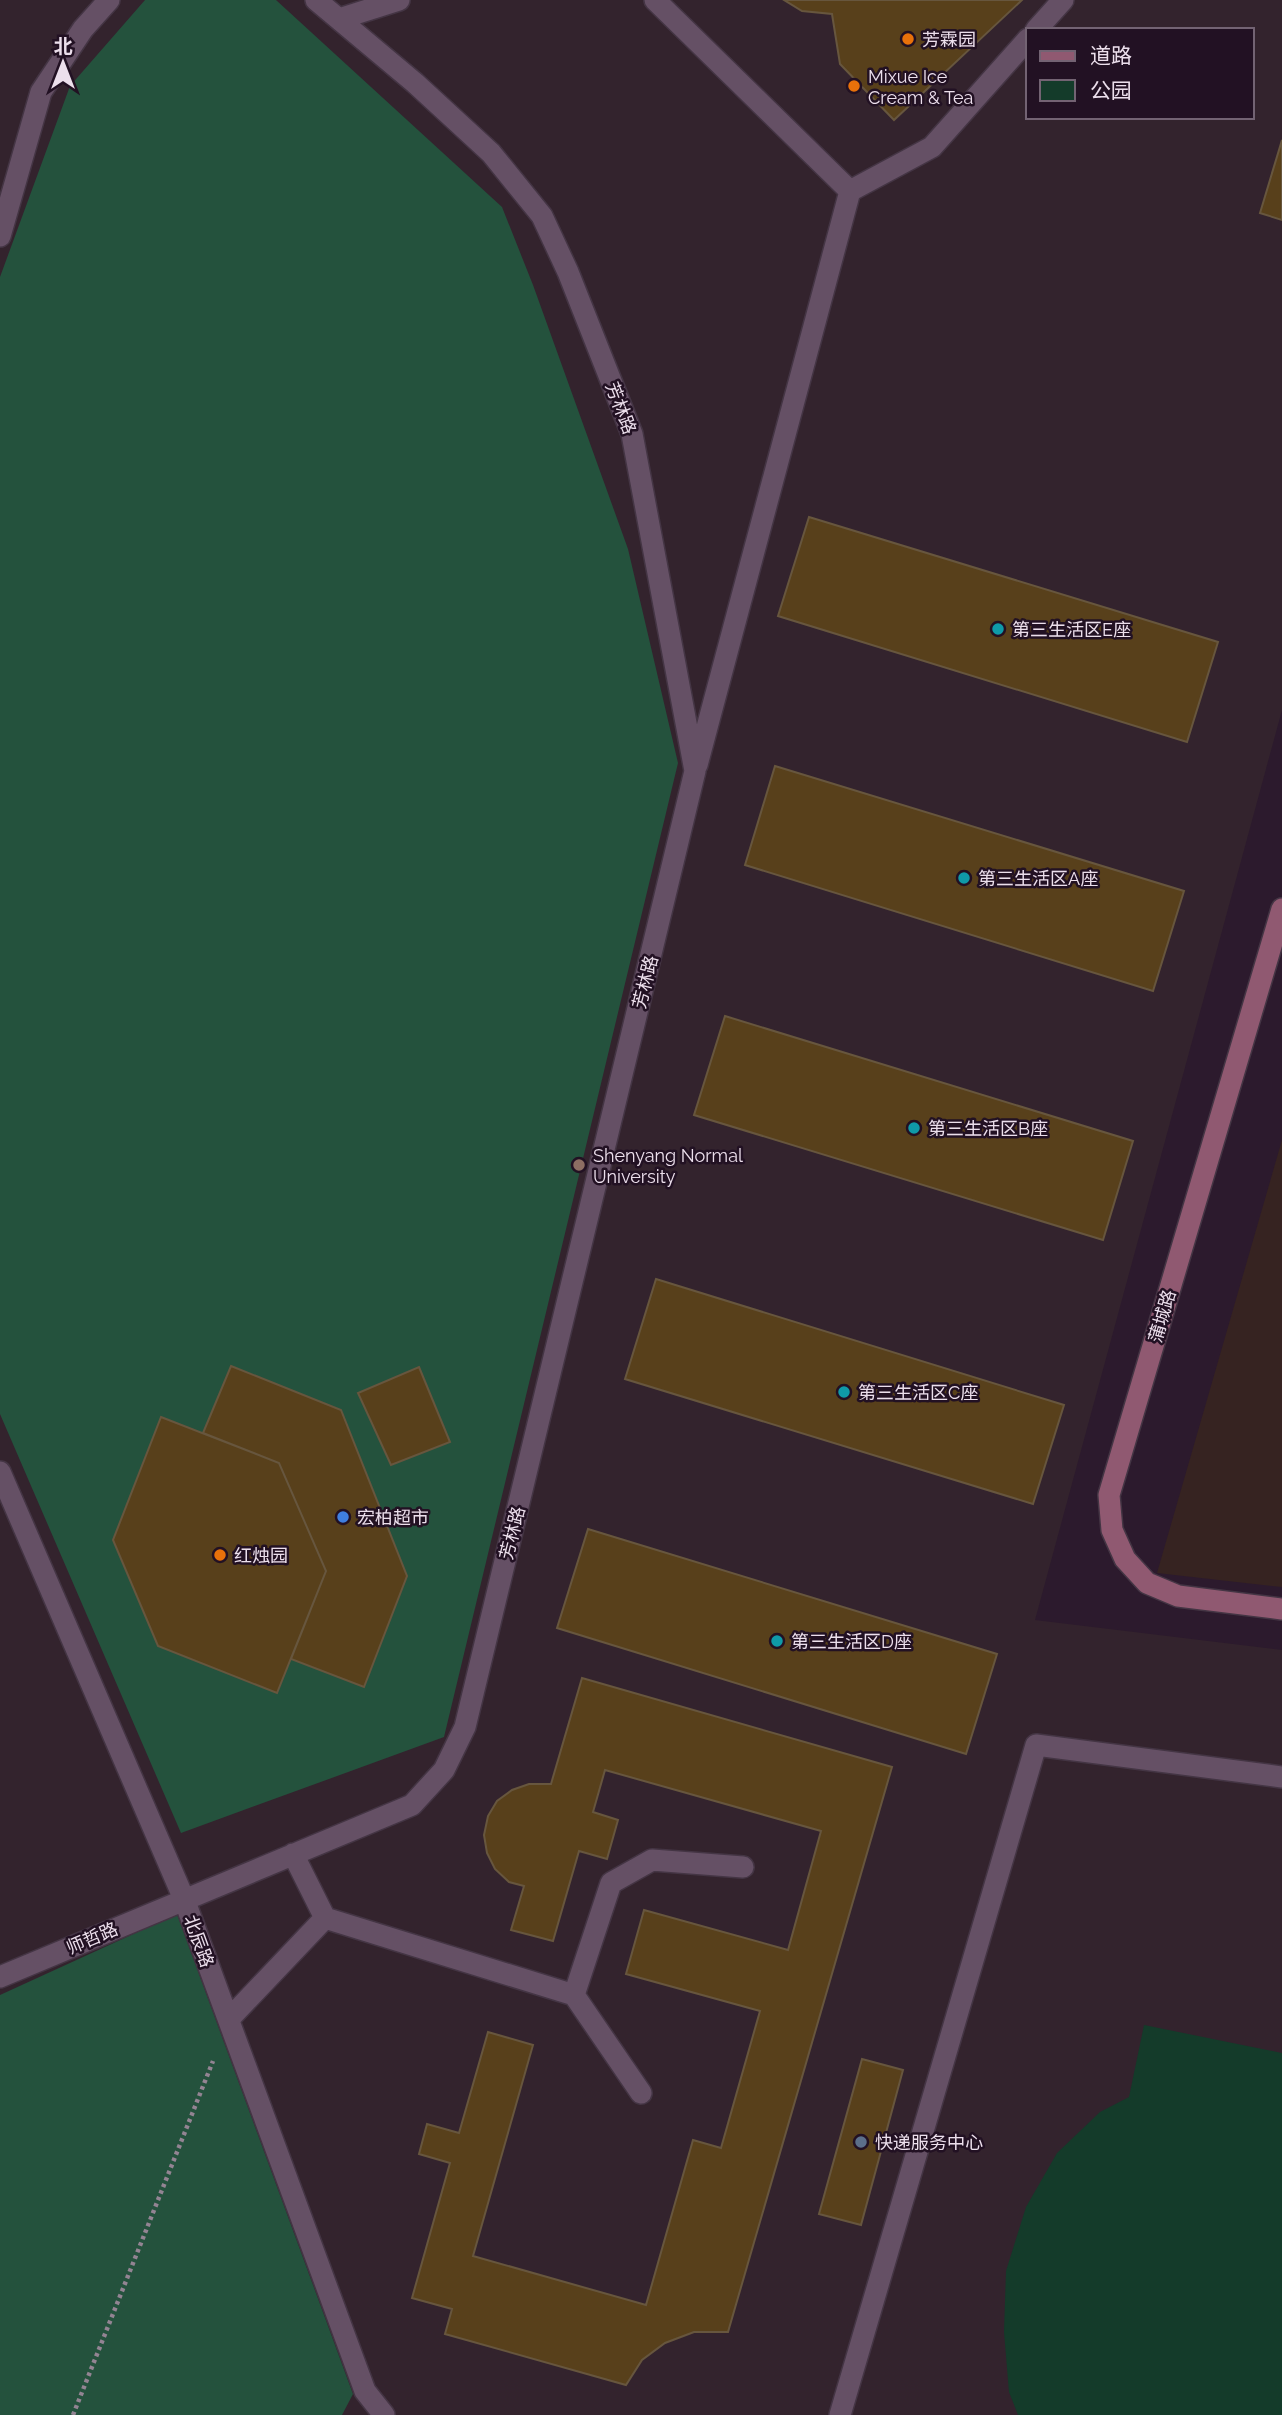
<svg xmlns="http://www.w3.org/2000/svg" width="1282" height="2415" font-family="Raleway,'Noto Sans SC',sans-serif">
  <rect width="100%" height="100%" fill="#2c1a2d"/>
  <!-- industrial -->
  <path fill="#362321" d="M1282,1140V1587L1157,1573Z"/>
  <!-- education -->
  <path fill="#33232d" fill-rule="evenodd" d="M0,0H1282V710L1035,1620L1282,1650V2415H0ZM1028,30H1252V117H1028Z"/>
  <!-- green -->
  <path fill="#143b2a" d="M1144,2025L1282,2053V2415H1018L1009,2392L1004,2332L1006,2271L1026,2207L1057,2153L1100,2112L1129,2097Z"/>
  <!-- forest -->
  <path fill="#24523d" d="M145,0H276L502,207L533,285L628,549L678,763L444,1737L181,1833L0,1414V277L70,86Z
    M177,1914L353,2394L342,2415H0V1995Z"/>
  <!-- building -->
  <path fill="#58401b" stroke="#67563e" stroke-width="2" d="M784,0H1022L894,120L840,64L832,14L802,11Z
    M1282,140V220L1260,213Z
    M809,517L1218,642L1187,742L778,616Z
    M775,766L1184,891L1153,991L745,865Z
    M725,1016L1133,1141L1103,1240L694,1115Z
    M656,1279L1064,1405L1033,1504L625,1379Z
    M231,1366L341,1410L407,1576L364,1687L291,1659L326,1571L279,1463L203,1433Z
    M419,1367L450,1442L391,1465L358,1393Z
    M161,1417L279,1463L326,1571L277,1693L158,1646L113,1540Z
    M588,1529L997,1654L966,1754L557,1628Z
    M582,1678L892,1767L728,2332H694L665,2343L642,2360L626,2385L445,2334L452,2309L412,2298L450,2163L419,2154L427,2124L459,2133L488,2032L533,2045L473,2256L646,2305L693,2140L721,2148L760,2011L626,1974L644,1910L788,1950L821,1831L605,1770L593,1812L618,1820L607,1859L579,1851L553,1941L511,1930L524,1886L509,1882L495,1869L487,1853L484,1835L488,1816L497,1801L512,1790L529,1784H551Z
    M862,2059L903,2070L861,2225L819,2214Z"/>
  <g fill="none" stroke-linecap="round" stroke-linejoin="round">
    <defs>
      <path id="street" d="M655,0L850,191L932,147L1028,39
        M339,19L399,0
        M1036,30L1063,0
        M0,236L41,92L83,29L109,0
        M697,765L850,191
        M0,1472L184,1899L365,2391L384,2415
        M293,1854L325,1918L574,1995
        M0,1977L412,1805L444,1770L465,1727L695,771L632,434L568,272L542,216L491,153L415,83L316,0
        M229,2019L325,1918
        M641,2093L574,1995L611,1883L652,1860L743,1867
        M840,2415L1036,1745L1282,1777"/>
      <path id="secondary" d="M1282,909L1109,1495L1112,1530L1125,1559L1147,1583L1178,1596L1282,1609"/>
    </defs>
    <!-- street casing -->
    <use href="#street" stroke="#443544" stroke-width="24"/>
    <!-- secondary casing -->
    <use href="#secondary" stroke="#443544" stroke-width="24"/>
    <!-- path -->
    <path stroke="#938493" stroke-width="4.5" stroke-dasharray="3.5 3.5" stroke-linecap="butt" d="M73,2415L213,2061"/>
    <!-- street -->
    <use href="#street" stroke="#655065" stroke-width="21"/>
    <!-- secondary -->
    <use href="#secondary" stroke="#905971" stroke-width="21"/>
  </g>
  <!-- markers -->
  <g fill="#e8710a" stroke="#221123" stroke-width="2.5">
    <circle cx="908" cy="39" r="7"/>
    <circle cx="854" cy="86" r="7"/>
    <circle cx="220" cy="1555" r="7"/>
  </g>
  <g fill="#0f9aa8" stroke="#221123" stroke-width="2.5">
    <circle cx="998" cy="629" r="7"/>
    <circle cx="964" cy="878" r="7"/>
    <circle cx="914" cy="1128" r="7"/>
    <circle cx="844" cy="1392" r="7"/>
    <circle cx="777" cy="1641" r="7"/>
  </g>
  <circle fill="#8d6e63" stroke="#221123" stroke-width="2.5" cx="579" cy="1165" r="7"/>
  <circle fill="#3f7fe0" stroke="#221123" stroke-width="2.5" cx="343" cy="1517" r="7"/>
  <circle fill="#5c6f8a" stroke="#221123" stroke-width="2.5" cx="861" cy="2142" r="7"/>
  <g text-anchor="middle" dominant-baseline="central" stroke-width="5" stroke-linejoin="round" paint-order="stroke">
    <!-- poi labels -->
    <g font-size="18" fill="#ecdfec" stroke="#221123" text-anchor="start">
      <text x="922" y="39">芳霖园</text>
      <text x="868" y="76">Mixue Ice<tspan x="868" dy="21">Cream &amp; Tea</tspan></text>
      <text x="1012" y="629">第三生活区E座</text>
      <text x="978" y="878">第三生活区A座</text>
      <text x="928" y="1128">第三生活区B座</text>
      <text x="593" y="1155">Shenyang Normal<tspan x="593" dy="21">University</tspan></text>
      <text x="858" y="1392">第三生活区C座</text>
      <text x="357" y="1517">宏柏超市</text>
      <text x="234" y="1555">红烛园</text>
      <text x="791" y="1641">第三生活区D座</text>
      <text x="875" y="2142">快递服务中心</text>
    </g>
    <!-- street labels -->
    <g font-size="18" fill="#ecdfec" stroke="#221123">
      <text transform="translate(621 408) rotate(69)">芳林路</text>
      <text transform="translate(645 982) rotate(-76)">芳林路</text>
      <text transform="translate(1162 1316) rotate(-74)">蒲城路</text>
      <text transform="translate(512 1533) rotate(-76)">芳林路</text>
      <text transform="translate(92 1938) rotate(-23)">师哲路</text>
      <text transform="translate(199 1941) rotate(70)">北辰路</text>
    </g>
  </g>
  <!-- legend -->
  <rect x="1026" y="28" width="228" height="91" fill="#221123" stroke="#736373" stroke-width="2"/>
  <rect x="1040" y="51" width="35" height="10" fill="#905971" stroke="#736373" stroke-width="2"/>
  <text x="1090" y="63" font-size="21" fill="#ecdfec">道路</text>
  <rect x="1040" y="80" width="35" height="21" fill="#143b2a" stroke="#736373" stroke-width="2"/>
  <text x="1090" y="98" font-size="21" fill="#ecdfec">公园</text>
  <!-- north arrow -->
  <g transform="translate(63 63)" stroke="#221123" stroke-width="5" paint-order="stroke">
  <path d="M0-5L12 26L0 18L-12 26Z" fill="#ecdfec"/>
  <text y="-10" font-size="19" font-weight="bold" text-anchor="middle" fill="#ecdfec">北</text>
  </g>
</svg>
